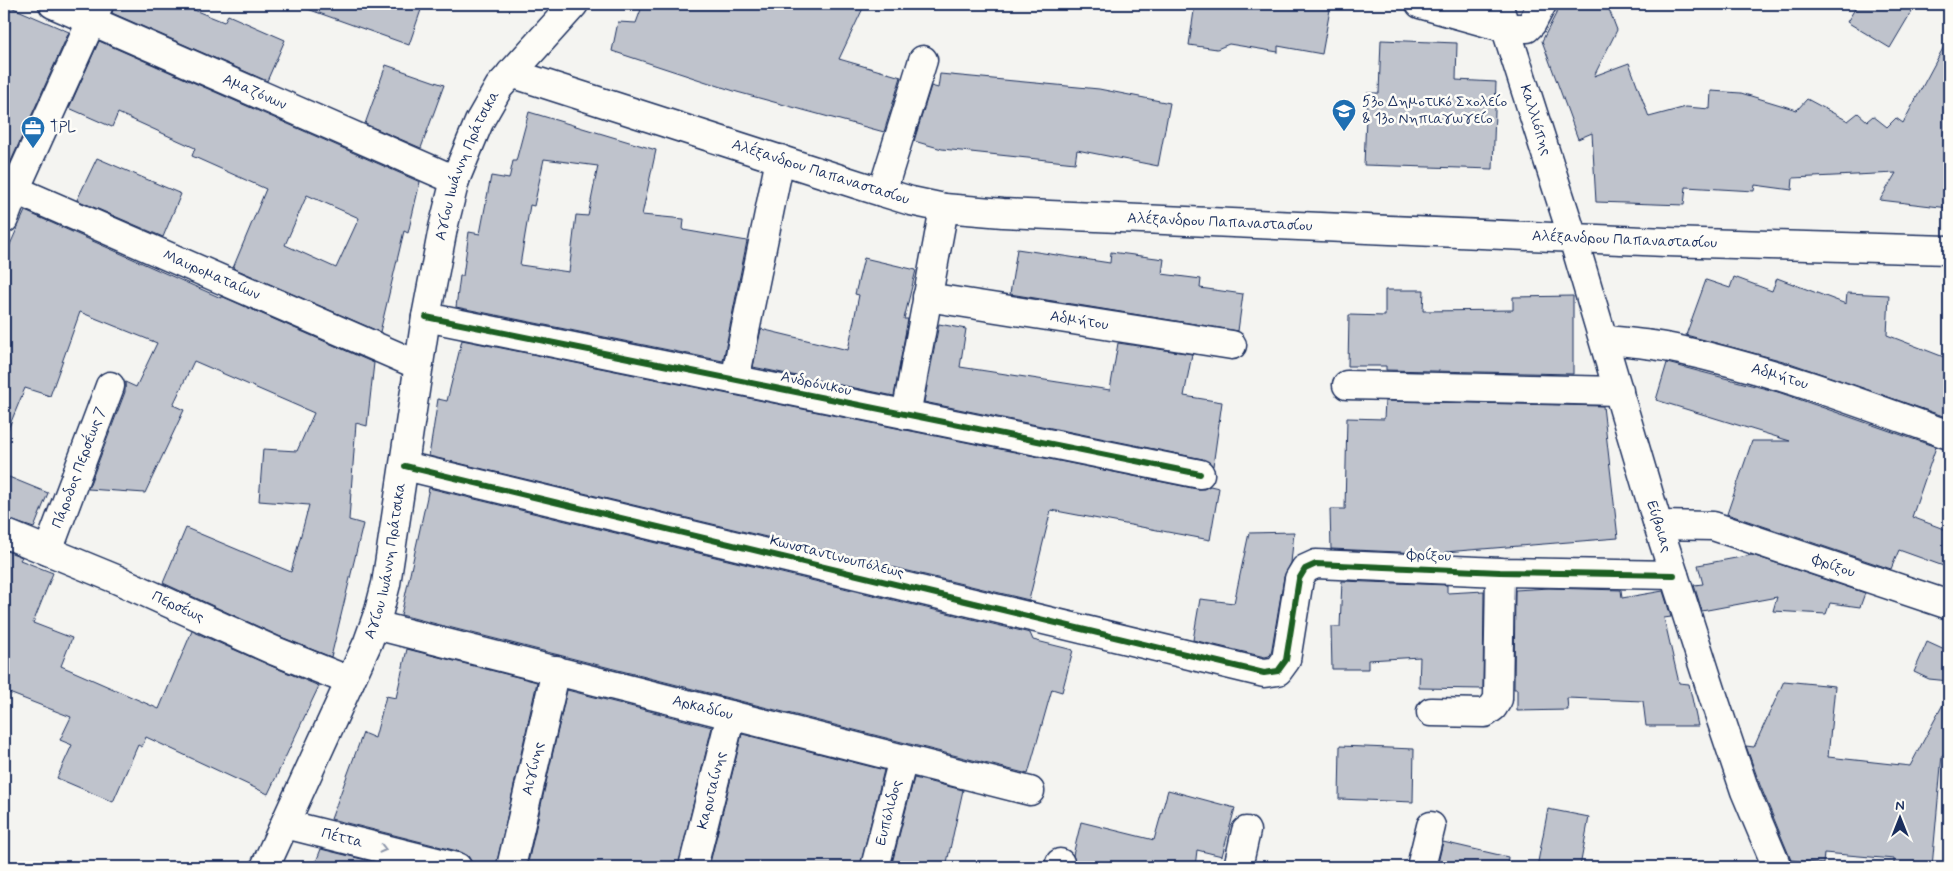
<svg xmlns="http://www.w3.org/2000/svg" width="1953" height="871" font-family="Mynerve,sans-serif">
  <rect width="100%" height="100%" fill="#f4f4f1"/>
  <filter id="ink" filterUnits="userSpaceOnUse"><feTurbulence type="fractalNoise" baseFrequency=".02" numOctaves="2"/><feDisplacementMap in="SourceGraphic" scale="10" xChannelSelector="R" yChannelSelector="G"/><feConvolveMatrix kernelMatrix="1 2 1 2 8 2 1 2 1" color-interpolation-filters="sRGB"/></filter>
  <g filter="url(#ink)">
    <!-- building -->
    <path fill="#bfc3cc" stroke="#1b2f5e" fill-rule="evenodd" d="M4,4L69,32L7,170H4Z
      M115,4H179L224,22L228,15L285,40L267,81L112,13Z
      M303,4H423L409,45L302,7Z
      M643,4H865L839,59L901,77L884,132L737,92L612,51L618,22L636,23Z
      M1195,4H1331L1322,54L1278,46V52L1229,44L1217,49L1189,45Z
      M1561,4H1607L1617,30L1594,76L1629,63L1649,117L1686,107L1710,109L1711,91L1741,93L1797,110L1807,99L1848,121L1858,113L1867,121L1873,116L1887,127L1896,118L1903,123L1949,37V208L1880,200L1896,173L1793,178L1792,190L1755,185L1754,191L1686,187L1684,205L1596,202L1592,133L1578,139L1542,41Z
      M1858,4H1916L1890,48L1847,22Z
      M1381,40L1457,43L1456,80L1496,82L1493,169L1364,165L1367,93H1379Z
      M99,41L420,182L408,233L404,231L380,332L233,268L266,189L192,156L195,148L118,113L112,127L69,108ZM307,195L359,218L336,268L285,245Z
      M386,65L444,85L421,148L365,124Z
      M940,74L1099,89L1170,103L1158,166L1077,150L1075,163L942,149L914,141L931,86L938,88Z
      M529,112L656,150L642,215L684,219L683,230L747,241L723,361L456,307L460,276H463L469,232L480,234L491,176L509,179L513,161H516ZM544,159L598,166L588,216L576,215L569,272L520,265L530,205L534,206Z
      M97,158L181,194L163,237L77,200Z
      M25,211L221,298V296L374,363L367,426L356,423L349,520L363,524L331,657L281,637L163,583L186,528L291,572L309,505L259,501L263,449L297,451L314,413L194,361L173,405L184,410L145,493L88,489L125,392V382L136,387L157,343L80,312L50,396L25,388L4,439V258Z
      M1017,249L1110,263L1111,252L1164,259L1162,274L1201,279L1200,288L1243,294L1238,331L1010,294Z
      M864,258L916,270L904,319H908L894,396L753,367L761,329L848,350L859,295L855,294Z
      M1734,277L1772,291L1777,278L1846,304L1847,293L1889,295L1887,335L1949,359V409L1946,417L1787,362L1686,335L1706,280L1730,288Z
      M1385,290H1424L1423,311L1513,310V297L1573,296V374L1386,370V366H1348L1349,315L1385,316Z
      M939,324L966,329L960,367L1110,390L1118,343L1192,354L1184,396L1222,402L1213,466L1203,459L924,402Z
      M462,340L1197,489H1204L1210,486L1219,488L1210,540L1051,510L1029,600L429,456L438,399L447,401Z
      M1667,363L1778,392L1936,447L1912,517L1949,531V568L1899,550L1891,569L1727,514L1752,441H1790L1656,400Z
      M1385,401L1603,406L1618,538L1445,552V554L1331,549L1330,509H1345L1347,418L1384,419Z
      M4,475L48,493L34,528L4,518Z
      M429,488L1030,633L1033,640L1073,650L1062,692L1052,689L1028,774L401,615Z
      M1294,532L1291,563L1284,577L1271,654L1269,656L1265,657L1193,640L1200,599L1234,603L1249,533Z
      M4,550L22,557L20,560L53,573L33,623L72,638L61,666L159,709L192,631L269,665L319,686L268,794L146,737L142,747L138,745L113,802L57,778L72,745L60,740L71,717L4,691Z
      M1752,555L1865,593L1860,607L1830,603L1826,614L1773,611L1777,597L1702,611L1694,585L1703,584L1698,565Z
      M1342,581L1447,585V593L1484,591L1483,689L1419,688L1420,657L1368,660V669H1332L1331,627H1340Z
      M1549,588L1621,590L1622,598L1663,591L1671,617L1664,618L1679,683L1689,684L1698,726H1646L1643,701L1567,698L1568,710L1517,711V689H1514L1515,590Z
      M1927,642L1949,652V681L1929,679L1914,672Z
      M407,649L537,682L496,867H472V862L468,856L461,852L331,819L363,733L375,738L386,696L396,698Z
      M1784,681L1835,686L1828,757L1910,766L1949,693V756L1942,755L1932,867H1894V859L1824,853L1823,864L1791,860L1760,785L1746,746L1754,747Z
      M567,690L712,727L678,867H527Z
      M742,734L884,770L860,867H709Z
      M1340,746L1414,749L1413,802L1339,799Z
      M914,778L963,790L946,867H891Z
      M1168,790L1235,808L1222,856L1197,850L1195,867H1078L1079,862L1075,861L1073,855L1081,822L1154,840Z
      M1548,809L1589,817L1580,867H1537Z
      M1443,842L1508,857L1507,867H1437Z
      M321,849L394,867H314Z"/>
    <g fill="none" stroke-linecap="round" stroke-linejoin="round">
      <defs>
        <g id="minor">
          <path id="s1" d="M53,4L455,180"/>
          <path d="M1420,4L1506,28H1527L1532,23L1542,4"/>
          <path id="s2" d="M1498,4L1573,238"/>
          <path id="s3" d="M4,185L418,365"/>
          <path d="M882,192L923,60"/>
          <path d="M4,219L15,190L99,4"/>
          <path id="s4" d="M927,297L1232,345"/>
          <path d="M426,317L1200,474"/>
          <path id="s5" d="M1604,339C1629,343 1655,344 1680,350C1772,370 1861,403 1949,435"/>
          <path d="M735,380L780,159"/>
          <path d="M1347,385L1619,391"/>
          <path d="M906,415L944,208"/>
          <path d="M405,466L1264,673L1278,671L1286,660L1299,579L1305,569L1316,564L1500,572L1674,575"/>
          <path id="s6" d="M1658,525L1713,526L1949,605"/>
          <path id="s7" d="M4,533L116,579L275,651L350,681"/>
          <path id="s8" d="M48,551L110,386"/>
          <path id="s9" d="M375,625L1030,791"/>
          <path d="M1431,712L1485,713L1493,707L1498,699L1500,572"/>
          <path id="s10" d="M285,824L457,867"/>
          <path id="s11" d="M511,867L556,670"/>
          <path id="s12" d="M693,867L731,715"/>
          <path id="s13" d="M875,867L903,759"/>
          <path d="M1059,867L1060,863"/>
          <path d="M1238,867L1246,831"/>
          <path d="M1421,867L1431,826"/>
        </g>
        <g id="major">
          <path id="s14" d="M511,73L859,185L911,201L944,208L1003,213L1666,242L1949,250"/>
          <path id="s15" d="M1573,238L1658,525L1712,693L1745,791L1777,867"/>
          <path id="s16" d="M265,867L368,642L379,611L386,584L426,317L443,228L455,180L479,122L499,87L574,4"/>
        </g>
      </defs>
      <!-- minor casing -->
      <use href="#minor" stroke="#1b2f5e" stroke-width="31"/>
      <!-- major casing -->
      <use href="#major" stroke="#1b2f5e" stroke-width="31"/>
      <!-- minor -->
      <use href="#minor" stroke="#fdfcf7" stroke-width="28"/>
      <!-- major -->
      <use href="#major" stroke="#fdfcf7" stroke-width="28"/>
      <defs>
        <path id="cycleway" d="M426,317L1200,474
          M405,466L1264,673L1278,671L1286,660L1299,579L1305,569L1316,564L1500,572L1674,575"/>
      </defs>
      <!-- cycleway casing -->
      <use href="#cycleway" stroke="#fdfcf7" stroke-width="9"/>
      <!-- cycleway -->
      <use href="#cycleway" stroke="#1b5e20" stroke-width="6"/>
    </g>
    <!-- one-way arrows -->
    <defs><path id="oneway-chevron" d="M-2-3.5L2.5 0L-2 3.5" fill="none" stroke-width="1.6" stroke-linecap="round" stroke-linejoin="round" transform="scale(1.25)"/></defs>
    <use stroke="#8c96aa" href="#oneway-chevron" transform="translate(383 849) rotate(14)"/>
  </g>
  <!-- icons -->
  <defs>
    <symbol id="school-pin" viewBox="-11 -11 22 30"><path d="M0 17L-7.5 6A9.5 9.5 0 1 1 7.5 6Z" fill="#1f6fb2" stroke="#fdfcf7"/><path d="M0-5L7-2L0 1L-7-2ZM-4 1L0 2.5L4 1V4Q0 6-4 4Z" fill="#fff"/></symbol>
    <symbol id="office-pin" viewBox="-11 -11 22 30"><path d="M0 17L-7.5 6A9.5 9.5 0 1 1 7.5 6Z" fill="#1f6fb2" stroke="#fdfcf7"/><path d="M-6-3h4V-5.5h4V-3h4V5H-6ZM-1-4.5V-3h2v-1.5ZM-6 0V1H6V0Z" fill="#fff"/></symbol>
  </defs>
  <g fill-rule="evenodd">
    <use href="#school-pin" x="1330" y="97" width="28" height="38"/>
    <use href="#office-pin" x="19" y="114" width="28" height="38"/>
  </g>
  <g text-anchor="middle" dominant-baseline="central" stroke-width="5" stroke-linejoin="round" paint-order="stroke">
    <!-- street labels -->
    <g font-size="15" fill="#1b2f5e" stroke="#fdfcf7">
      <text stroke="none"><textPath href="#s1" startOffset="220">Αμαζόνων</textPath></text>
      <text stroke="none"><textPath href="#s2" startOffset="122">Καλλιόπης</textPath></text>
      <text stroke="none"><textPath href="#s16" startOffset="736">Αγίου Ιωάννη Πράτσικα</textPath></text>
      <text stroke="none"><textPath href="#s14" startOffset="325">Αλέξανδρου Παπαναστασίου</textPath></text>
      <text stroke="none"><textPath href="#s14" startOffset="730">Αλέξανδρου Παπαναστασίου</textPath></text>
      <text stroke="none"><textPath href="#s14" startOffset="1135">Αλέξανδρου Παπαναστασίου</textPath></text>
      <text stroke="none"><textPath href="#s3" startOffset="226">Μαυροματαίων</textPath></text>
      <text stroke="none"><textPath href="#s4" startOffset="154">Αδμήτου</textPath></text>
      <text stroke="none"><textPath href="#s5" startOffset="180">Αδμήτου</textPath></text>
      <text transform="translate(816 384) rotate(12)">Ανδρόνικου</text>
      <text stroke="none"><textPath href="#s8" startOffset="89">Πάροδος Περσέως 7</textPath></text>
      <text stroke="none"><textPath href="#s15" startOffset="301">Εύβοιας</textPath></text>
      <text transform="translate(1429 556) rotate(2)">Φρίξου</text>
      <text transform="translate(837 557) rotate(14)">Κωνσταντινουπόλεως</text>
      <text stroke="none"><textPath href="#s16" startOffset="331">Αγίου Ιωάννη Πράτσικα</textPath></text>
      <text stroke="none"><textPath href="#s6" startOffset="182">Φρίξου</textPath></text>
      <text stroke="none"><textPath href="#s7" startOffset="189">Περσέως</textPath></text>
      <text stroke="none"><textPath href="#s9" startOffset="338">Αρκαδίου</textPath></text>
      <text stroke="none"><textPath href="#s11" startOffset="101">Αιγίνης</textPath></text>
      <text stroke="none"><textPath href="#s12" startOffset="79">Καρυταίνης</textPath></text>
      <text stroke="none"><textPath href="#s13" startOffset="56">Ευπόλιδος</textPath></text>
      <text stroke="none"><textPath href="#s10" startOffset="59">Πέττα</textPath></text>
    </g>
    <!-- poi labels -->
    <g font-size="15" fill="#1b2f5e" stroke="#fdfcf7" text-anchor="start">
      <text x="1362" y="102">53ο Δημοτικό Σχολείο<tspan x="1362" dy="17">&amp; 13ο Νηπιαγωγείο</tspan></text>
      <text x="50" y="128">TPL</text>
    </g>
  </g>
  <!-- margin -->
  <rect width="1953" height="871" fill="none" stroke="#fdfcf7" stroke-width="20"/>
  <rect x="10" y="10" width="1933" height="851" fill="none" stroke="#1b2f5e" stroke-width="2" filter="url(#ink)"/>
  <!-- north arrow -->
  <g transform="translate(1900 818)" stroke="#fdfcf7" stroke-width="4" paint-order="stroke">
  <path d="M0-4L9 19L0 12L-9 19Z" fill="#1b2f5e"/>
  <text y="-8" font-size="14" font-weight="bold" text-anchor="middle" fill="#1b2f5e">N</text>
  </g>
</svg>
